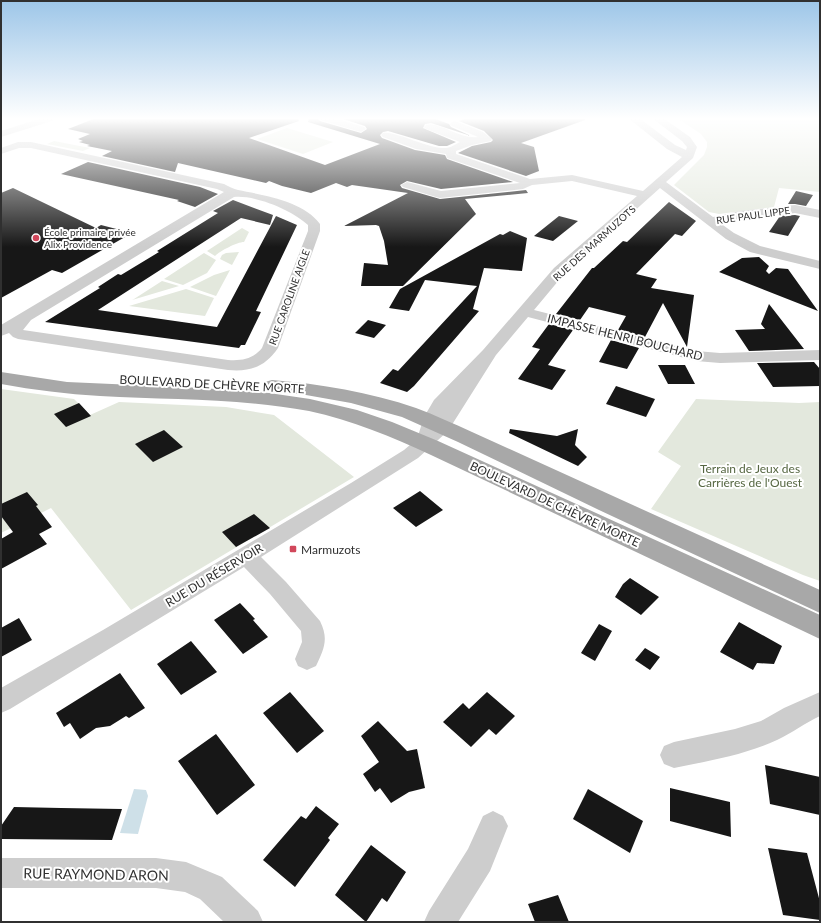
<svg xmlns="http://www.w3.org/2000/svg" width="821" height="923" font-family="Lato,sans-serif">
  <rect width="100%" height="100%" fill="#fff"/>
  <!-- green -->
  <path fill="#e3e8dd" d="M677,118H820V192L779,188L774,207L719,214L709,212L674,185L704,155L707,147V142L701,134Z
    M287,128L333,142L303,154L257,139Z
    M54,141L90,148L83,151L47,144Z
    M242,228L249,232L244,242C237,242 220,251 215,256L207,251Z
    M239,252L232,265L220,259L222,255L226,253Z
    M204,253L216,260L207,273L183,285L164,279Z
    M230,270L216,296L190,287L214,275Z
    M162,281L179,286L132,300L134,299Z
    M186,289L214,298L205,316L129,306Z
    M1,389L74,399L90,415L119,402L226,407L274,415L354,477L131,610L51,508L1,533Z
    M696,399L799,403L820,402V581L803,575L651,509L681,466L658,452Z"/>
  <!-- water -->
  <path fill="#cee0e8" d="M134,789L146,790L148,796L138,834L120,833Z"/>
  <!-- building -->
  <path fill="#171717" d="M96,118H298L299,121L249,138L325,165L380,144L308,122L309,118H317L320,121L361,133L367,129L365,126L340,118H433L449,124L451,127L471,136L431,123L425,124L423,128L456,142L447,146H439L388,131L383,132L380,135L382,138L415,150L445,155L447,159L513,182L441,189L407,181L400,185L402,188L440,199L526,190L528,193L465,199L476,214L403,286H361L364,263L388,265L384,241L379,226L376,225L344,226L408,193L352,185L347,187L336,183L311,193L282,186L269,181L266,183L178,163L175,172L102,156L112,151L87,146L90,145L79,142L83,141L78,139L90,134L68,129Z
    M467,118H585V120L521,143L534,147L539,171L526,176L458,153L472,146L491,142L493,140L484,131L459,121Z
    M88,162L200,187L218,194L195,207L177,201L179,200L61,174Z
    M13,188L96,228L101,225L132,233L62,273L52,270L1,298V193Z
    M796,191L813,195L806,206L795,204H788Z
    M233,200L273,215L270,225L241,218L98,310L217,327L276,216L297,225L256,311L261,312L245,345H241L239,348L45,322L95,291L100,288L98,287L118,274L121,275L159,252L157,251L218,213L213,211Z
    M669,202L696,221L682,236L675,234L636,274L657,279L651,288L694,295L687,347L663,303L645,337L618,330L626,316L589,307L580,320L556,314L592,268H594L623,241L627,242Z
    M795,215L800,216L788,236L769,232L780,216Z
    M559,216L578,221L553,241L534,236Z
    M510,231L527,238L522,271L484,268L473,309L479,311L414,386L407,392L380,383L393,369L398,371L477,286L425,280L409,311L389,308L400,289L500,234L503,235Z
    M759,257L769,266L766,271L769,274L776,268L788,269L818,311L719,272L742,258Z
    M769,304L804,349L749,351L735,330L765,329L761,324Z
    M368,320L386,325L374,338L355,333Z
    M549,324L573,330L548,365L566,370L552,390L518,379L540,349L532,347Z
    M611,340L639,348L627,369L599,362Z
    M814,362L820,369V386L773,387L757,363Z
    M658,365H685L695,384H668Z
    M616,386L655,399L646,417L606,404Z
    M79,403L91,416L66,427L54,414Z
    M510,429L557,436L578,429L575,445L587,457L578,466L509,433Z
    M164,430L183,447L153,462L135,444Z
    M420,491L443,510L416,527L393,508Z
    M27,492L38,505L36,506L52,527L39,534L47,544L1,569V539L13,532L1,516V504Z
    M254,514L270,528L236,547L222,532Z
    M630,578L659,597L641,615L615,597L623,584Z
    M240,603L255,619L253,620L268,637L243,654L214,620Z
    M19,618L32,640L1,657V628Z
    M739,622L782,646L774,664L757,663L753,670L720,652Z
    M599,624L612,631L595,661L581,653Z
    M191,641L217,672L181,695L157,664Z
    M645,648L660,657L650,670L635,660Z
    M120,673L145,708L129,718L126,716L110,726L96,728L80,739L70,723L64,727L56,713Z
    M290,692L324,731L297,753L263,713Z
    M487,692L515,716L496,735L489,729L471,747L443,722L463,703L469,709Z
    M378,721L407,751L417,749L425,788L409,792L391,803L380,788L375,792L363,774L379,762L361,736Z
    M216,734L255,785L217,815L178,761Z
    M765,765L820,777V815L770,804Z
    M670,788L730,802L731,837L670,821Z
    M588,789L643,821L630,853L573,819Z
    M316,806L339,824L328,838L330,840L295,887L263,860L301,816L306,819Z
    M14,807L61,808L122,809L112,840L1,839V826Z
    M371,845L406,872L387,902L382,898L366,922L335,895Z
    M768,848L807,853L820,902V920L783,915Z
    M558,895L569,922H535L528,904Z"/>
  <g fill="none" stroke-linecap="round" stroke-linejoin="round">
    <!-- minor -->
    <path fill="#cdcdcd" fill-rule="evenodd" d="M42,118H57L55,120L1,137V131Z
      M318,118H334L364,127L366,129L361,132L320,120Z
      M628,118H639L675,145L686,150L687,147L682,141L652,118H663L690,137L697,147L693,158L666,182L713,217L740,211L795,205L820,210V218L795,213L740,219L720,223L734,233L760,246L820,261V269L750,252L726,239L660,188L564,274L534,310L696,351L720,353L820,350V360L720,363L696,361L528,317L496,355L448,431L418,458L261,557L286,582L320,621C329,639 324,649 316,666L307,670L298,666L295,659L302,642L301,631L270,594L244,567L10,709L1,713V688L103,630L351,483L404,450L417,439L424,417L434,400L483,350L554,268L637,196L572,181L532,185L523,189L440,198L436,197L403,187L401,185L407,182L441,191L520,183L447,158L446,154L416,149L383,137L381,135L383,133C394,130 428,149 446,148C450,148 456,144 460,142L426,129L424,127L426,125C440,121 460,140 478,137L452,126L450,124L452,122L455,121L483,132L492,139L491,141L472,145L456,151V154L530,179L572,175L643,191L682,157L667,149Z
      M18,142H31L224,184C228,186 234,189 238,190C263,195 304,201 320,224V231L278,348C265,367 250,372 228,370L18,339L13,337L9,333L1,336V325L224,192L217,189L31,148H19L1,154V148ZM234,197C256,195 292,210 308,225V231L262,348C253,359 242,361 228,360L23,330L31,320Z
      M820,692V716C805,723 792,733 777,740C745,755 708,761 674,768L664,764L660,755L664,746L674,742L735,729L761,721L784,708Z
      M493,811L503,816L508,826L490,871L458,922H424L429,911L468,849L483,816Z
      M1,858H156L186,862L222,877L258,911L263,922H224L200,899L185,892L156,888H1Z"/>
    <!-- primary -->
    <path fill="#a8a8a8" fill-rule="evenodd" d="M1,372L67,382L202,388L269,393L310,399L357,410L392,422L438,441L820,615V639L431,455C392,437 352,420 309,411C240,398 170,400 100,396C67,394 34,390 1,384Z
      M272,380C321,384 369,392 416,408C435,415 454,424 472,432L820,590V613L599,510L458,442L402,417L351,403L306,395L265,390L262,386L265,382Z"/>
  </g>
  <!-- sky -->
  <linearGradient id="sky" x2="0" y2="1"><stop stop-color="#9dc6e8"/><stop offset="0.48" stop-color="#fff"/><stop offset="1" stop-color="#fff" stop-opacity="0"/></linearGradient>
  <rect width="821" height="247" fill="url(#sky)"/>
  <!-- markers -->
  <g fill="#d1475b" stroke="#fff" stroke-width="1.5">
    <circle cx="36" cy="238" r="4"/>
    <rect x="289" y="545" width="8" height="8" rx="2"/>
  </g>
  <g text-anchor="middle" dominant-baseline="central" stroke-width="4" stroke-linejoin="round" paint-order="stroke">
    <!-- far-street labels -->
    <g font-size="10" fill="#303030" stroke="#fff">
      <text transform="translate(753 215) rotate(-8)">RUE PAUL LIPPE</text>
      <text transform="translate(594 243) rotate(-42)">RUE DES MARMUZOTS</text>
      <text transform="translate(289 297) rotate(-70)">RUE CAROLINE AIGLE</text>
    </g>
    <!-- far-poi labels -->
    <g font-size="10" fill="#303030" stroke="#fff" text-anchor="start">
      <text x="44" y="232">École primaire privée<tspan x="44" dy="12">Alix Providence</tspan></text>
    </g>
    <!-- street labels -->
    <g font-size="12" fill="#303030" stroke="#fff">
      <text transform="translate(625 337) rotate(14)">IMPASSE HENRI BOUCHARD</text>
      <text transform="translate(212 384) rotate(3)">BOULEVARD DE CHÈVRE MORTE</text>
      <text transform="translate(555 504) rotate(25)">BOULEVARD DE CHÈVRE MORTE</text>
      <text transform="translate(214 575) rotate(-31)">RUE DU RÉSERVOIR</text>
    </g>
    <!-- park labels -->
    <g font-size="12" fill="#566742" stroke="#fff">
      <text x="750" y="468">Terrain de Jeux des<tspan x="750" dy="14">Carrières de l'Ouest</tspan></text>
    </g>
    <!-- poi labels -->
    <g font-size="12" fill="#303030" stroke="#fff" text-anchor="start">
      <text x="301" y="549">Marmuzots</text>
    </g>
    <!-- near-street labels -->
    <g font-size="14" fill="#303030" stroke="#fff">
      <text transform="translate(96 874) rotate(1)">RUE RAYMOND ARON</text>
    </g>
  </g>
  <!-- border -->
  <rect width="821" height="923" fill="none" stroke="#303030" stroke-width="4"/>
</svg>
